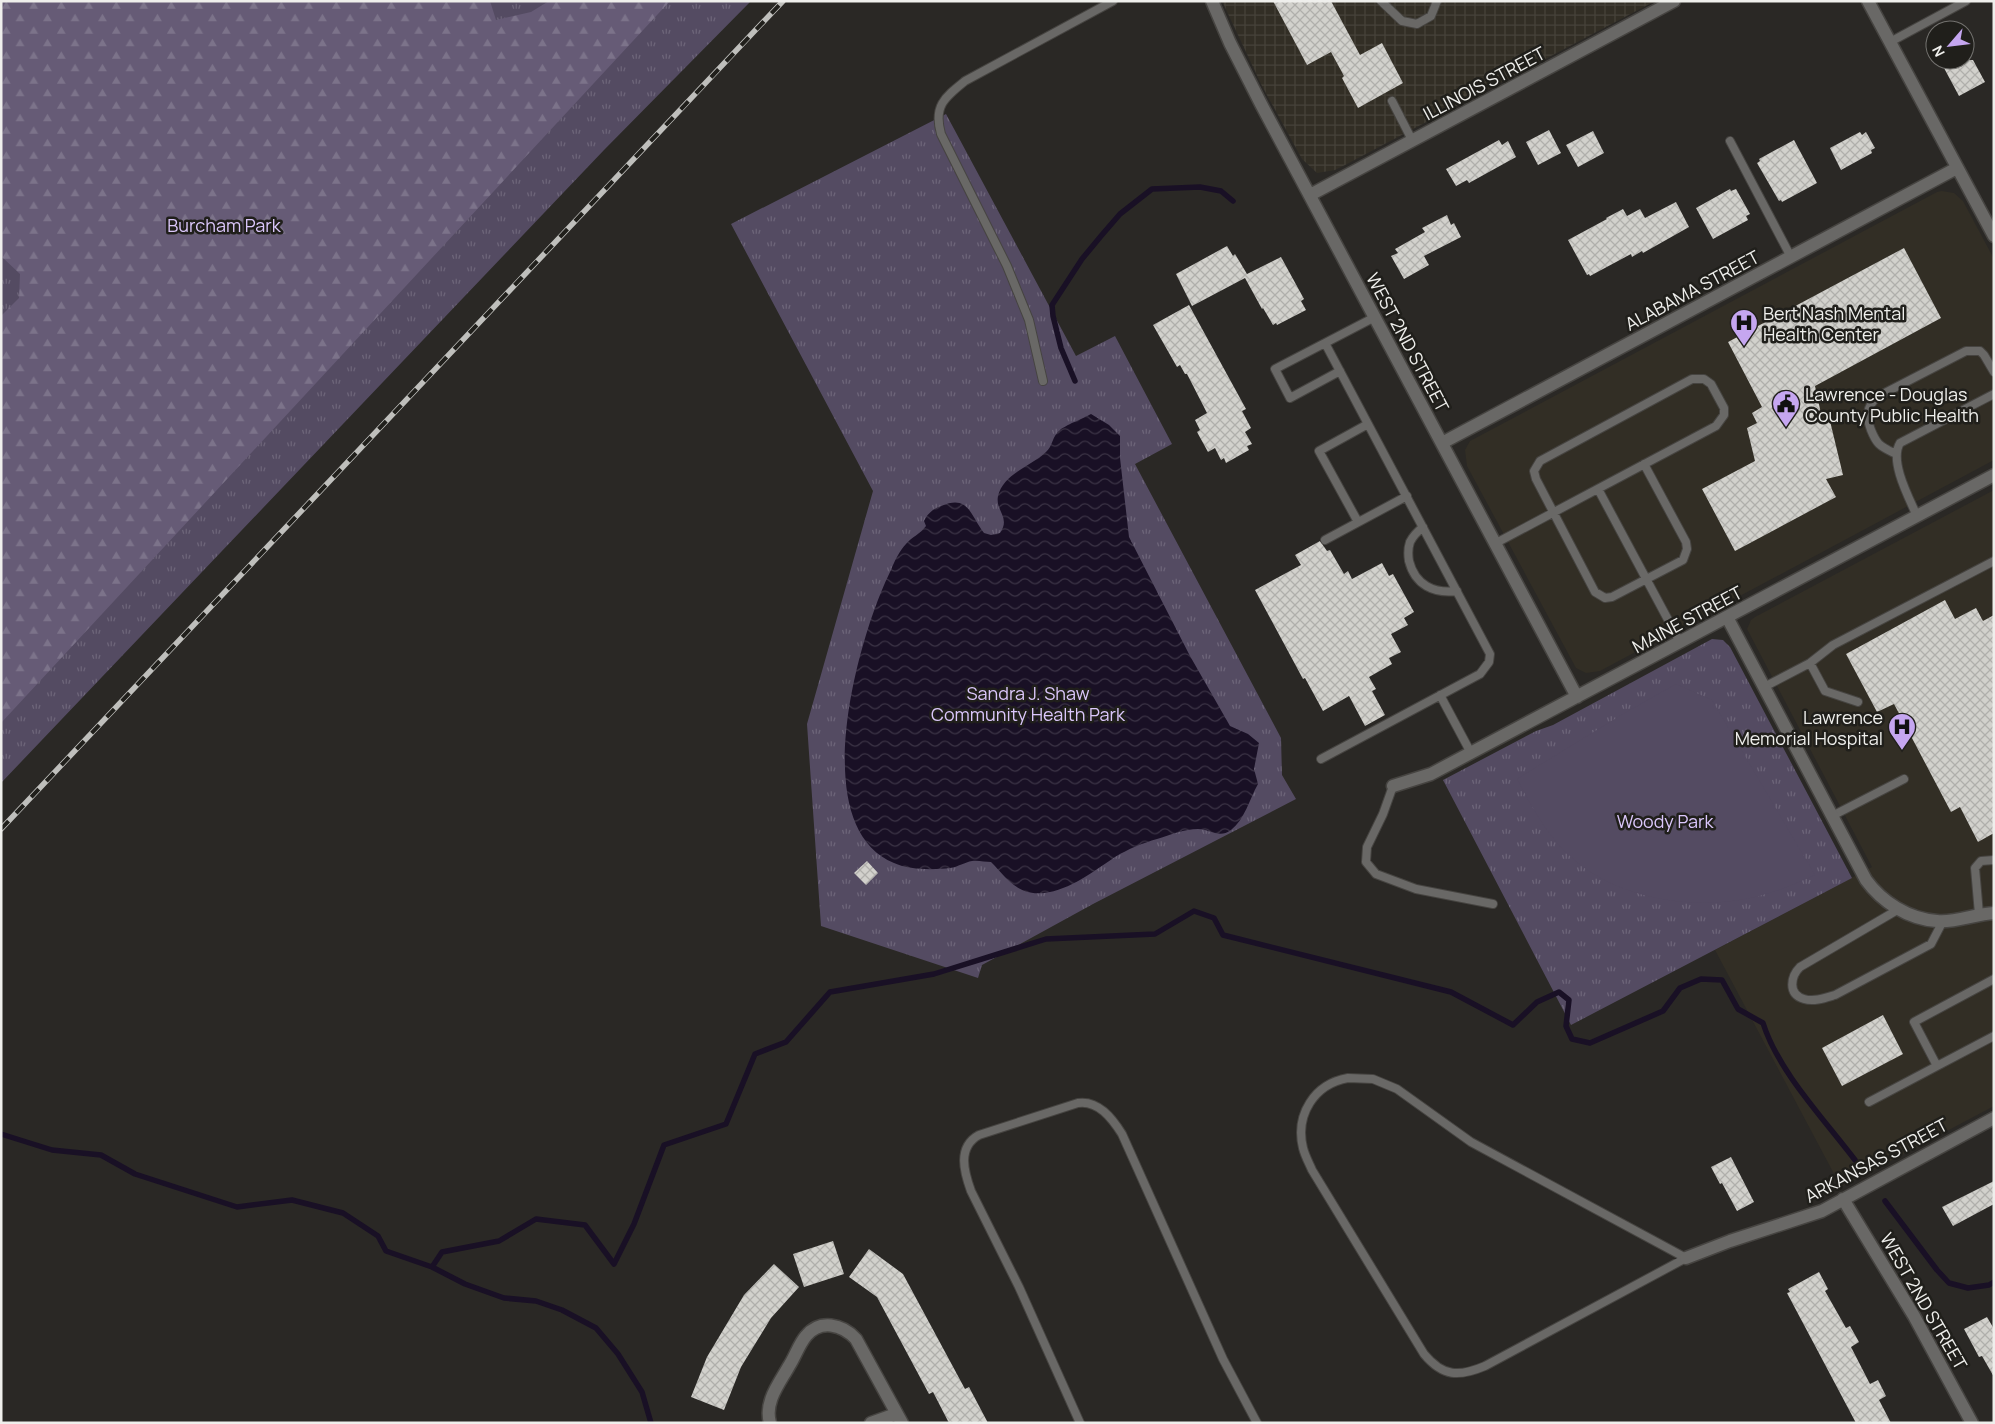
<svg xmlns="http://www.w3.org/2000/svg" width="1995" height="1424" font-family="Manrope,sans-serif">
  <defs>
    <pattern id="industrial-grid" width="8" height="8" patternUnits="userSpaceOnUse" patternTransform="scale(1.25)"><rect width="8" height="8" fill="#322e25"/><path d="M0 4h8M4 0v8" fill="none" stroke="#46423a"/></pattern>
    <pattern id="grass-tufts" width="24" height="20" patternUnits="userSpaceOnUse" patternTransform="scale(1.25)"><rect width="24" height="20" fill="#544b62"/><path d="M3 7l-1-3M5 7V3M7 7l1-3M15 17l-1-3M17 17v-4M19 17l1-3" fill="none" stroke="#6d6579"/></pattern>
    <pattern id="forest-firs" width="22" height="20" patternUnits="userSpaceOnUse" patternTransform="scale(1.25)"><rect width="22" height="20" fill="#665b76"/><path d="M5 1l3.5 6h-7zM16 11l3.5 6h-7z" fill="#7c738a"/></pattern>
    <pattern id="water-waves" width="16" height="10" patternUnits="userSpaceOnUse" patternTransform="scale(1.25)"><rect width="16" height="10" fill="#191025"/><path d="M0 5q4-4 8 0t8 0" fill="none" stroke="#3b3345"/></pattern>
    <pattern id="building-cross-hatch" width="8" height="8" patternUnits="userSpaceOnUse" patternTransform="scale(1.25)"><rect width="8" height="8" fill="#d2d1cc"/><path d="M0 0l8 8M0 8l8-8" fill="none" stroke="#b0afab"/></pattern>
  </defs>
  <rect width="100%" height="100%" fill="#2a2825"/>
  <!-- built -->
  <path fill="#322e25" d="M1942,191L1954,193L1963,201L1994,259V460L1600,671L1586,673L1576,668L1467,466L1465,450L1470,441L1937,192Z
    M1994,490V1106L1841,1187L1715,950L1872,867L1747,629L1751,620L1755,617Z"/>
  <!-- industrial -->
  <path fill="url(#industrial-grid)" d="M1222,1H1655L1345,165L1335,170L1317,173L1302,159L1262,86Z"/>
  <!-- grass -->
  <path fill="url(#grass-tufts)" d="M1,1H751L604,150L1,783Z
    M946,114L1076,356L1115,336L1172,444L1135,464L1281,738L1282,775L1296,799L1093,904L982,965L978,978L821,926L807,724L873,491L731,224Z
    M1712,639L1723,640L1730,647L1852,878L1571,1025L1443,780L1536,731L1553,725Z"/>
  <!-- forest -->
  <path fill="url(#forest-firs)" d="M1,1H490L496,20L531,12L549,1H670L1,723V316L19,298L20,274L1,256Z"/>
  <!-- pitch -->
  <path fill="#544b62" d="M1676,684L1712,700L1815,875C1791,886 1766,896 1739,900C1684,909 1613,896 1571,857C1547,836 1532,807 1517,779L1623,714Z"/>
  <!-- water -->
  <path fill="url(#water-waves)" d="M1091,414L1109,425L1120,436V458L1129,537L1190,656L1230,726L1248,734L1259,743L1254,769L1258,784C1249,800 1245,819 1231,830C1219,839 1210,829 1198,829C1185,829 1170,835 1157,839C1143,843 1128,849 1115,857C1094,871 1070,890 1044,893C1017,896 1007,878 991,862C985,862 978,860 972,861C965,862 958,867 950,868C934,870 909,870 894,863C804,826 859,634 891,570C894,562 900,550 906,544C912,537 920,534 926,526L924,521C928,513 933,509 941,506C969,494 970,515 984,533L991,535L1000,533C1011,517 995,511 998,496C1003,474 1031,466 1046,452C1053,446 1052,436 1060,430C1064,426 1084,418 1091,414Z"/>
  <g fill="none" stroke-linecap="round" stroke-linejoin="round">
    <!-- stream -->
    <path stroke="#191025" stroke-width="5.5" d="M1075,381L1061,348L1053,316L1052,305L1082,259L1101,236L1120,214L1152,189L1200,187L1221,191L1233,201
      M1,1134L52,1150L101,1155L135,1174L237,1207L292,1200L343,1213L378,1236L386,1251L432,1267L465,1284L504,1298L536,1301L562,1310L596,1328L618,1354L642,1392L651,1423
      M1885,1201L1937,1270L1949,1283L1968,1288L1989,1285L1994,1282
      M432,1267L442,1252L499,1241L536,1219L585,1225L614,1264L634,1224L664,1145L726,1124L755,1054L786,1042L830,992L934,974L1046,939L1155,934L1194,911L1214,918L1223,935L1451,992L1513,1025L1537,1002L1559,992L1569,1000L1566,1026L1572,1039L1590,1043L1663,1011L1680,988L1701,979L1722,980L1738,1009L1763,1023C1778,1071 1824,1119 1855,1160"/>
  </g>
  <!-- building -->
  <path fill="url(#building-cross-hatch)" d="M1273,1H1331L1360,55L1382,43L1403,83L1358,108L1342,78L1344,76L1331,52L1307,65Z
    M1960,60H1973L1985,82L1959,96L1944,68Z
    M1549,130L1561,153L1538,165L1526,142Z
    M1593,131L1604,153L1578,167L1566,145Z
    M1860,132L1862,135L1866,132L1875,148L1871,150L1872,153L1841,170L1830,148Z
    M1499,140L1502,145L1508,141L1516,157L1469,183L1467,180L1456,186L1446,169Z
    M1794,140L1817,183L1782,202L1781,200L1779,201L1757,163L1760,161L1759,159Z
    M1730,189L1731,191L1736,189L1750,214L1746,216L1748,220L1713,239L1696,208Z
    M1676,202L1689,227L1643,253L1642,251L1632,257L1631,254L1590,276L1589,274L1587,275L1568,240L1607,219L1606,218L1623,209L1627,216L1640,209L1645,218Z
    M1447,215L1451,225L1454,223L1461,237L1424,256L1429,265L1404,279L1391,256L1398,253L1395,249L1425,232L1422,228Z
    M1227,246L1233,256L1235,254L1247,274L1281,257L1304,299L1301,301L1306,310L1277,325L1276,323L1273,325L1263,308L1262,309L1245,278L1192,306L1176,274Z
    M1904,248L1941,318L1815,386L1823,423L1830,421L1843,475L1826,479L1836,497L1735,551L1702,489L1755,461L1747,428L1757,423L1752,413L1762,407L1728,342Z
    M1189,305L1246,409L1242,411L1251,428L1245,432L1252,444L1247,446L1249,450L1226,463L1224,458L1221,460L1215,448L1208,452L1197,432L1200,430L1195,420L1207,413L1187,374H1185L1180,365L1177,367L1153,325Z
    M1320,541L1327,551L1330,550L1344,574L1348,571L1352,579L1382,563L1389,576L1393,574L1414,612L1404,618L1408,625L1391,634L1401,652L1389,658L1392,664L1369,677L1376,689L1372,691L1385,715L1365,726L1349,696L1323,711L1305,678L1303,679L1255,590L1301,565L1295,555Z
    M1945,600L1955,619L1976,608L1983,621L1994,615V833L1978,842L1960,807L1951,812L1894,704L1877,712L1846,654Z
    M867,861L878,873L866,885L854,873Z
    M1883,1015L1903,1054L1842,1086L1822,1048Z
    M1731,1157L1754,1202L1737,1211L1722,1183L1720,1184L1711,1167Z
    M1994,1181V1204L1953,1226L1942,1207Z
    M833,1241L844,1274L804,1287L793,1254Z
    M869,1249L903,1274L965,1389L969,1387L988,1423H949L933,1392L929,1394L877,1297L849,1277Z
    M774,1264L799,1287L771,1318L741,1367L724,1410L691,1397L707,1357L744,1295Z
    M1819,1272L1828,1289L1825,1291L1846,1328L1850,1326L1859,1342L1851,1347L1870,1384L1878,1380L1886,1396L1879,1400L1891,1423H1856L1787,1293L1790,1292L1788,1289Z
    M1987,1317L1994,1329V1377L1982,1356L1979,1357L1964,1329Z"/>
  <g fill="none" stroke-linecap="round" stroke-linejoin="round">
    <defs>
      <path id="service" d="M1381,1L1402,21L1417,24L1431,16L1437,1
        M1890,42L1966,1
        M1392,101L1412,140
        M1730,141L1791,257
        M1340,371L1290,398L1275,369L1375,317
        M1043,381L1029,320L1007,266L941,134C933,106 945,97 965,81L1113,1
        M1896,454C1890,451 1883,448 1879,444C1875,440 1873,435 1871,430C1866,416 1866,408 1877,397L1966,351H1980L1984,355L1994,372
        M1598,489L1680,642
        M1917,516C1909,498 1889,461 1900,443L1994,394
        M1358,522L1319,451L1368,424
        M1423,527C1418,531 1413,536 1410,542C1408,548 1408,555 1409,561C1415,585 1434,594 1457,591
        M1325,540L1407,496
        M1496,543C1569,504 1643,465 1716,426L1724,415V408L1711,384L1704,379H1692L1540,461L1534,471L1536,479L1595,592L1605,598L1612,597L1683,560L1687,549L1686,542L1644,464
        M1810,663L1825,691L1858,702
        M1764,687L1810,663L1833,645L1994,561
        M1440,695L1471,753
        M1321,759L1480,674L1489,662L1490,654L1325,343
        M1393,786L1383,814L1367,847L1366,862L1376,874L1416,889L1493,904
        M1832,816L1904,779
        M1899,909L1800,967C1791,976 1787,994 1804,999C1814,1002 1825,998 1835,995L1931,944L1943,921
        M1979,914L1975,868L1981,861L1994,860
        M1994,979L1914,1022L1937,1066L1994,1036
        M1348,1078L1373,1079L1397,1089L1471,1142L1686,1258L1485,1366C1459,1377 1443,1377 1424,1354L1312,1170C1309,1163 1305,1156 1303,1148C1295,1115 1314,1084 1348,1078Z
        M1869,1102L1937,1066
        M1080,1423L1019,1287L971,1191C964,1172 957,1147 979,1135L1078,1103C1098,1100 1112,1118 1122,1134L1223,1359L1257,1423"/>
      <path id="minor" d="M1212,1L1230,43L1261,104L1577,697
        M1868,1L1994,236
        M1310,195L1674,1
        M1442,443L1957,168
        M1727,617L1866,880C1882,902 1908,919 1937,921C1955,923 1975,914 1994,913
        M1393,786L1431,774L1994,475
        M1843,1199L1914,1316L1972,1423
        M1686,1258L1730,1241L1822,1211L1994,1118
        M770,1423C764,1402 779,1384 789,1366C795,1357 799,1344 806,1336C820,1319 842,1324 856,1339L902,1423
        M871,1423L896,1414"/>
    </defs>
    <!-- service casing -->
    <use href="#service" stroke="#464441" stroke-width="10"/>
    <!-- minor casing -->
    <use href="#minor" stroke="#464441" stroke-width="15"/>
    <!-- service -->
    <use href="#service" stroke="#696866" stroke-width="8"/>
    <!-- minor -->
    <use href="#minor" stroke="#696866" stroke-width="12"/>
    <defs>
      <path id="rail" d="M1,829L783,1"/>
    </defs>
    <!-- rail casing -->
    <use href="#rail" stroke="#bfbfbc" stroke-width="5.5"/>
    <!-- rail -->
    <use href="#rail" stroke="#201f1b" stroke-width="4" stroke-dasharray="11" stroke-linecap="butt"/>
  </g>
  <!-- icons -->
  <defs>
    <symbol id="hospital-pin" viewBox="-11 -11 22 30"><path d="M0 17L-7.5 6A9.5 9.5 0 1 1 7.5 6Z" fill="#c5a6f0" stroke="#201f1b"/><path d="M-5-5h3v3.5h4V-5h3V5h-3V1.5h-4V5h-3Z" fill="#111"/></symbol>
    <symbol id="civic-pin" viewBox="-11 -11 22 30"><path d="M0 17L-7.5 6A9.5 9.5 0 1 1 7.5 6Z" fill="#c5a6f0" stroke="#201f1b"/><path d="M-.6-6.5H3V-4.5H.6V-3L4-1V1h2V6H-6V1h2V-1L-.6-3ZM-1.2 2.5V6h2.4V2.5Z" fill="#111"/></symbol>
  </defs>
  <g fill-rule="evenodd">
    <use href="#hospital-pin" x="1728" y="307" width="32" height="43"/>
    <use href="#civic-pin" x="1770" y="388" width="32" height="43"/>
    <use href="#hospital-pin" x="1886" y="711" width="32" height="43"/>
  </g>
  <g text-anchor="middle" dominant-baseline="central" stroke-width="5" stroke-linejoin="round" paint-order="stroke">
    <!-- street labels -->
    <g font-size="18" fill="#efefec" stroke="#201f1b">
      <text transform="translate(1484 83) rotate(-28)">ILLINOIS STREET</text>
      <text transform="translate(1692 290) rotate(-28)">ALABAMA STREET</text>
      <text transform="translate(1408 342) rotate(62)">WEST 2ND STREET</text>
      <text transform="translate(1687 619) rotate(-28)">MAINE STREET</text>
      <text transform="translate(1876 1160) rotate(-28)">ARKANSAS STREET</text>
      <text transform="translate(1924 1301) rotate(60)">WEST 2ND STREET</text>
    </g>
    <!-- park labels -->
    <g font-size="18" fill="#dbc7fb" stroke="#201f1b">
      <text x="224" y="225">Burcham Park</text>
      <text x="1028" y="693">Sandra J. Shaw<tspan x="1028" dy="21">Community Health Park</tspan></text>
      <text x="1665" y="821">Woody Park</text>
    </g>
    <!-- poi labels -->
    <g font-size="18" fill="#efefec" stroke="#201f1b" text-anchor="start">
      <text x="1763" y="313">Bert Nash Mental<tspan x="1763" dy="21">Health Center</tspan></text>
      <text x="1805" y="394">Lawrence - Douglas<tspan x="1805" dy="21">County Public Health</tspan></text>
      <text x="1883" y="717" text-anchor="end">Lawrence<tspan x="1883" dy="21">Memorial Hospital</tspan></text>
    </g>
  </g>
  <!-- border -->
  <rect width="1995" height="1424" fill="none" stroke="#efefec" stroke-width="5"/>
  <!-- north arrow -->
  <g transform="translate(1950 45) rotate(242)"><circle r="24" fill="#201f1b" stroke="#73726f"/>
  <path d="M0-4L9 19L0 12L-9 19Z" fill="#c5a6f0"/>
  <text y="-8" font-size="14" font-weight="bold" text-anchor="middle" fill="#efefec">N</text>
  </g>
</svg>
